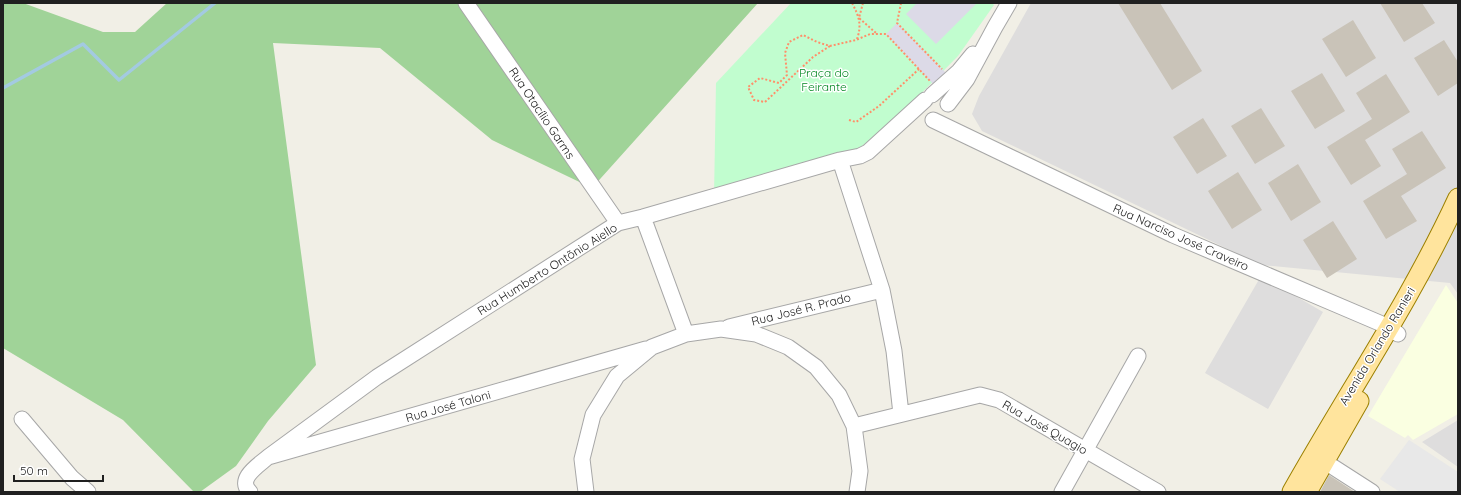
<svg xmlns="http://www.w3.org/2000/svg" width="1461" height="495" font-family="Quicksand,sans-serif">
  <rect width="100%" height="100%" fill="#f1efe6"/>
  <!-- residential -->
  <path fill="#dedddd" d="M1031,3H1458V294L1450,283L1261,265L982,131L972,114L979,96Z
    M1261,276L1323,312L1268,409L1205,373Z
    M1458,420V467L1422,442Z"/>
  <!-- education -->
  <path fill="#faffe1" d="M1446,285L1458,303V414L1413,440L1408,435L1405,438L1368,416Z"/>
  <!-- forest -->
  <path fill="#a0d398" d="M3,3H23L103,32H135L167,3H758L592,188L492,140L380,48L273,43L316,365L268,421L236,466L200,492H194L123,420L3,348Z"/>
  <!-- park -->
  <path fill="#c1fdcf" d="M791,3H992L994,5L958,56L899,116L857,150L714,196L716,83Z"/>
  <!-- parking -->
  <path fill="#e8e8e8" d="M1409,440L1458,472V492H1400L1380,479Z"/>
  <!-- plaza -->
  <path fill="#dcdae7" d="M917,3H977L936,44L906,14Z
    M897,23L947,74L935,86L886,34Z"/>
  <g fill="none" stroke-linecap="round" stroke-linejoin="round">
    <!-- stream -->
    <path stroke="#a3cae1" stroke-width="3.5" d="M3,88L83,44L119,80L215,3"/>
  </g>
  <!-- building -->
  <path fill="#c9c3b8" d="M1118,3H1160L1202,71L1172,90Z
    M1380,3H1422L1435,23L1404,42Z
    M1353,20L1376,58L1346,77L1322,39Z
    M1444,40L1458,62V83L1438,96L1414,58Z
    M1322,73L1345,111L1315,129L1291,91Z
    M1386,74L1410,112L1365,140L1381,166L1351,185L1327,147L1372,119L1356,93Z
    M1261,108L1285,146L1255,164L1231,126Z
    M1203,118L1227,156L1197,174L1173,137Z
    M1422,131L1446,168L1401,196L1417,221L1386,239L1363,201L1407,174L1392,149Z
    M1298,164L1321,202L1291,221L1268,183Z
    M1238,172L1262,210L1232,229L1208,191Z
    M1333,221L1357,259L1327,278L1303,240Z
    M1329,475L1355,492H1320Z"/>
  <g fill="none" stroke-linecap="round" stroke-linejoin="round">
    <defs>
      <path id="minor" d="M466,3L618,223
        M932,95L959,71L973,54
        M948,104L967,79L995,27L1009,3
        M933,120L1173,235L1389,327L1398,334
        M840,160L882,290L894,351L901,414
        M643,217L686,334
        M729,327L882,290
        M22,419L72,478L88,492
        M854,426L980,395L999,400L1158,492
        M1316,456L1372,492
        M268,457L377,377L618,223L643,217L840,160L860,156L868,152L925,100
        M250,492C236,479 259,465 268,457L646,349
        M586,492L582,459L593,415L617,376L652,347L686,334L721,329L756,334L788,347L816,367L839,395L854,426L860,471L857,492
        M1062,492L1138,356"/>
      <path id="major" d="M1292,492C1347,394 1411,300 1458,198
        M1307,492L1359,401"/>
    </defs>
    <!-- minor casing -->
    <use href="#minor" stroke="#a7a7a7" stroke-width="17"/>
    <!-- major casing -->
    <use href="#major" stroke="#9c8000" stroke-width="21"/>
    <!-- path -->
    <path stroke="#ff8f69" stroke-width="2" stroke-dasharray="2 2" stroke-linecap="butt" d="M852,3C859,16 862,25 857,39
      M863,3L859,18L876,33
      M901,3L897,23L942,69
      M830,46L813,57L765,102L754,100L748,87L760,78L779,83L787,75L785,53L789,42L803,35L817,42L830,46L856,40L870,34H886L930,81
      M849,120L856,122L879,106L919,69"/>
    <!-- minor -->
    <use href="#minor" stroke="#fff" stroke-width="15"/>
    <!-- major -->
    <use href="#major" stroke="#ffe49d" stroke-width="19"/>
  </g>
  <g text-anchor="middle" dominant-baseline="central" stroke-width="3" stroke-linejoin="round" paint-order="stroke">
    <!-- park labels -->
    <g font-size="12" fill="#048823" stroke="#fff">
      <text x="824" y="72">Praça do<tspan x="824" dy="14">Feirante</tspan></text>
    </g>
    <!-- street labels -->
    <g font-size="12" fill="#202020" stroke="#fff">
      <text transform="translate(542 113) rotate(56)">Rua Otacílio Garms</text>
      <text transform="translate(1181 237) rotate(24)">Rua Narciso José Craveiro</text>
      <text transform="translate(547 269) rotate(-32)">Rua Humberto Ontõnio Aiello</text>
      <text transform="translate(801 309) rotate(-14)">Rua José R. Prado</text>
      <text transform="translate(1377 346) rotate(-59)">Avenida Orlando Ranieri</text>
      <text transform="translate(448 406) rotate(-16)">Rua José Taloni</text>
      <text transform="translate(1045 427) rotate(30)">Rua José Quagio</text>
    </g>
  </g>
  <!-- border -->
  <rect width="1461" height="495" fill="none" stroke="#202020" stroke-width="8"/>
  <!-- scale -->
  <path d="M14 475v6h89v-6" fill="none" stroke="#202020" stroke-width="2"/>
  <text x="20" y="475" font-size="12" fill="#202020" stroke="#ffffff" stroke-width="3" paint-order="stroke">50 m</text>
</svg>
